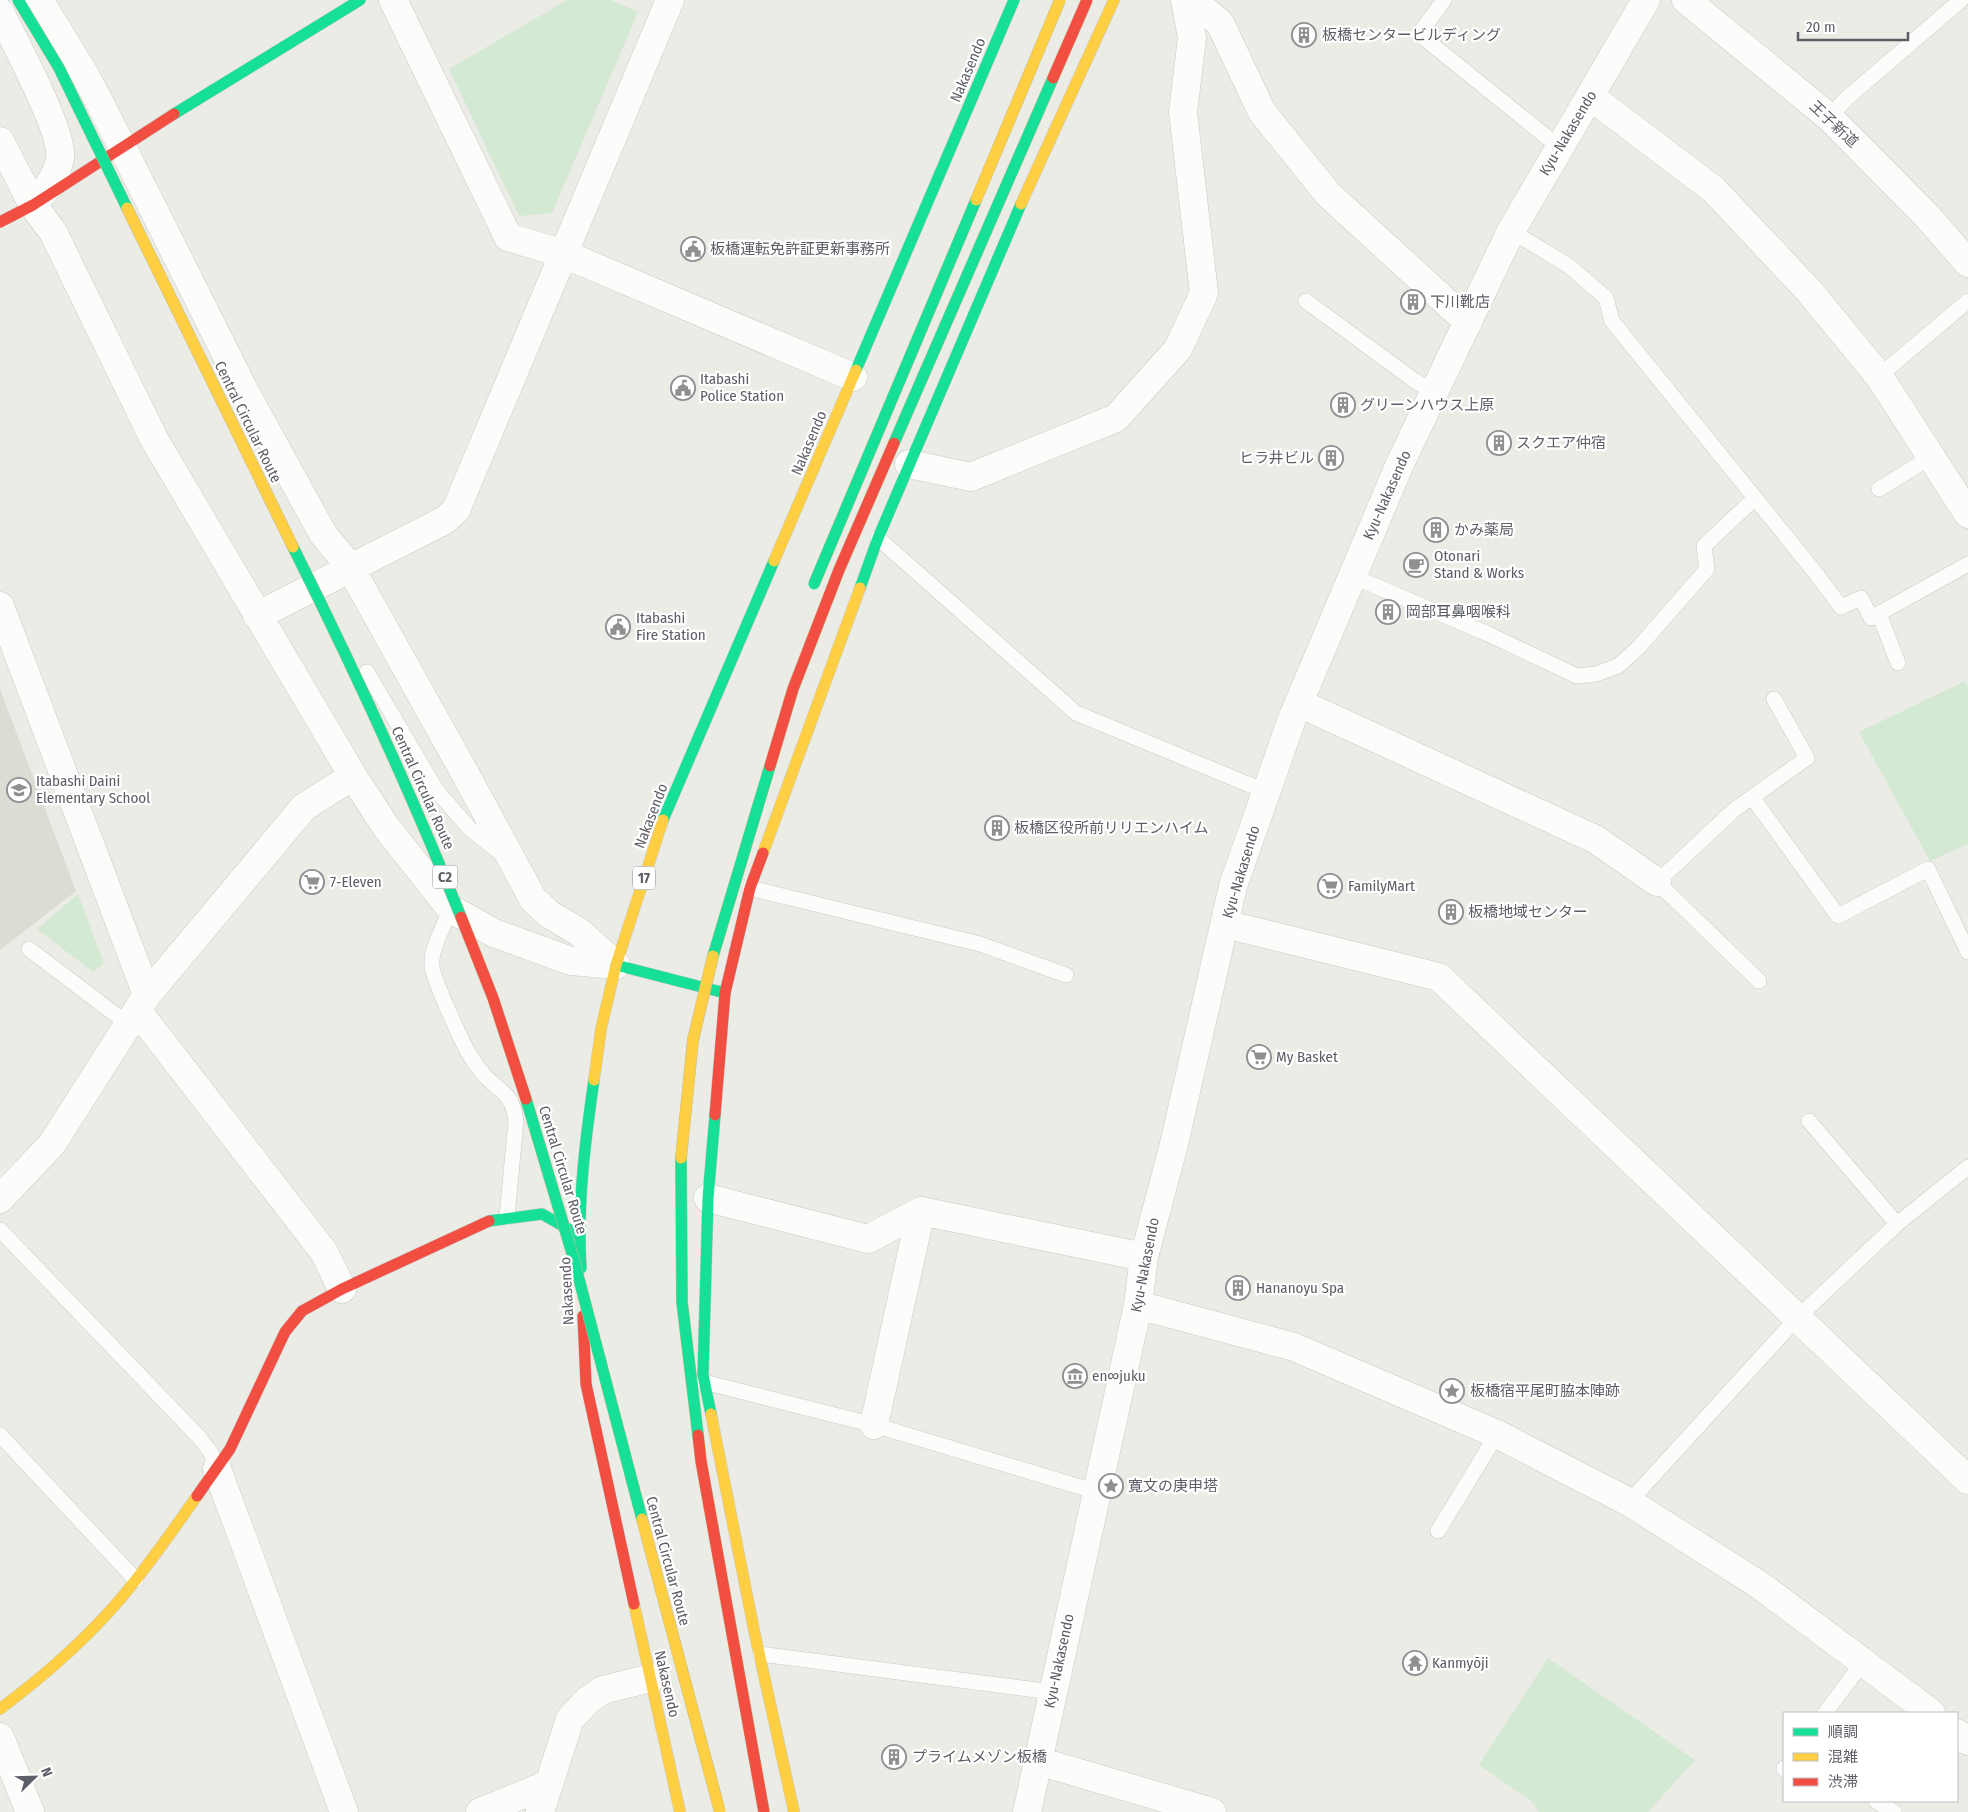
<svg xmlns="http://www.w3.org/2000/svg" width="1968" height="1812" font-family="'Fira Sans Condensed','Noto Sans JP',sans-serif">
  <rect width="100%" height="100%" fill="#ecece6"/>
  <!-- education -->
  <path fill="#dddcd4" d="M0,689L76,891L0,950Z"/>
  <!-- green -->
  <path fill="#d3e9d3" d="M567,0H611L638,12L552,213L519,216L449,69Z
    M1965,681L1968,687V844L1930,861L1859,732Z
    M78,894L104,963L93,972L37,929Z
    M1548,1658L1695,1760L1648,1812H1539L1531,1801L1479,1765Z"/>
  <g fill="none" stroke-linecap="round" stroke-linejoin="round">
    <defs>
      <path id="lane" d="M1444,0L1419,34L1559,147
        M1829,117L1847,98L1961,0
        M1511,231L1569,266L1606,298L1612,321L1814,571L1841,607L1861,598L1871,618L1968,564
        M1306,301L1415,381L1434,391
        M1879,376L1968,301
        M1879,489L1931,457
        M878,538L1076,713L1267,792
        M1352,576L1488,634L1577,676L1596,674L1618,666L1638,648L1707,569L1704,546L1755,498
        M1879,614L1898,663
        M367,672L437,791L470,829L502,854
        M1752,797L1838,916L1928,869L1968,952
        M750,888L980,944L1066,975
        M451,909C445,924 430,950 432,966C433,979 463,1045 471,1057C475,1064 480,1070 485,1076C503,1094 512,1093 516,1121L507,1217
        M29,949L128,1024
        M1759,981L1657,882L1734,810L1807,758L1774,699
        M1809,1121L1897,1224
        M0,1230L199,1437L211,1453L217,1469
        M704,1382L874,1425L1097,1492
        M0,1435L136,1580
        M1629,1502L1797,1318L1897,1224L1968,1167
        M1438,1531L1497,1434
        M760,1654L1052,1692
        M1825,1713L1863,1662
        M1784,1769V1768
        M1876,1801L1894,1812"/>
      <path id="street" d="M39,0L84,73L101,105L244,390L323,534L350,567L467,777L533,899L549,914L579,932L616,965
        M393,0L508,237L564,254L853,377
        M1192,0L1220,23L1262,112L1328,194L1468,322
        M1686,0L1829,117L1927,216L1968,263
        M0,12C13,39 64,132 60,158C56,179 46,189 34,204
        M1590,96L1714,190L1809,291L1879,376L1968,514
        M0,141L33,205L53,232L154,439L353,776L386,827L451,909L494,933L571,961L616,965
        M909,464L971,477L1116,418L1178,349L1204,293L1183,112L1192,38L1185,0
        M0,606L147,995
        M257,616L445,520L456,510L670,0
        M1299,703L1595,839L1657,882
        M1225,924L1439,977L1968,1480
        M137,1010L324,1252L342,1289
        M708,1198L868,1239L921,1211L1144,1257
        M0,1199L52,1144L147,995L304,807L353,776
        M1138,1305L1294,1347L1497,1434L1629,1502L1761,1586L1931,1713
        M874,1425L921,1211
        M217,1469L344,1812
        M1957,1733L1968,1741
        M0,1737L30,1812
        M1038,1761L1212,1812
        M480,1812L549,1784
        M540,1812L570,1719L588,1700L603,1690L651,1678
        M1027,1812L1138,1305L1144,1257L1174,1144L1233,886L1292,719L1399,466L1511,231L1646,0"/>
      <path id="fast" d="M174,114L360,0
        M856,370L1014,0
        M860,588L878,538L1021,204
        M663,820L774,561
        M616,965L725,993
        M489,1221L542,1214L579,1235
        M581,1268C577,1206 585,1142 594,1080
        M711,1414L703,1375L708,1198L715,1115"/>
      <path id="slow" d="M1021,204L1114,0
        M774,561L856,370
        M763,853L860,588
        M594,1080L601,1029L616,965L663,820
        M711,1414L754,1630L794,1812
        M634,1604L680,1812
        M0,1709C44,1676 86,1640 122,1597C149,1565 173,1530 197,1496"/>
      <path id="jam" d="M0,222L33,205L174,114
        M715,1115L725,993L750,888L763,853
        M583,1316L586,1384L634,1604
        M197,1496L230,1449L285,1332L302,1311L342,1289L489,1221"/>
    </defs>
    <!-- lane casing -->
    <use href="#lane" stroke="#c9cac8" stroke-width="16"/>
    <!-- street casing -->
    <use href="#street" stroke="#c9cac8" stroke-width="29"/>
    <!-- fast casing -->
    <use href="#fast" stroke="#c7c8c7" stroke-width="12"/>
    <!-- slow casing -->
    <use href="#slow" stroke="#c7c8c7" stroke-width="12"/>
    <!-- jam casing -->
    <use href="#jam" stroke="#c7c8c7" stroke-width="12"/>
    <!-- lane -->
    <use href="#lane" stroke="#fcfcfb" stroke-width="15"/>
    <!-- street -->
    <use href="#street" stroke="#fcfcfb" stroke-width="28"/>
    <!-- fast -->
    <use href="#fast" stroke="#16e098" stroke-width="11"/>
    <!-- slow -->
    <use href="#slow" stroke="#ffcf43" stroke-width="11"/>
    <!-- jam -->
    <use href="#jam" stroke="#f24e42" stroke-width="11"/>
    <defs>
      <path id="fast-bridge" d="M18,0L59,68L127,208
        M894,443L1053,78
        M293,547C354,669 410,790 461,917
        M814,584L976,200
        M713,956L770,766
        M526,1099L574,1260L642,1519
        M681,1158L682,1302L698,1435"/>
      <path id="slow-bridge" d="M976,200L1060,0
        M127,208L293,547
        M681,1158L693,1040L713,956
        M642,1519L720,1812"/>
      <path id="jam-bridge" d="M1053,78L1087,0
        M770,766L793,689L839,570L894,443
        M461,917L493,998L526,1099
        M698,1435L701,1461L764,1812"/>
    </defs>
    <!-- fast-bridge casing -->
    <use href="#fast-bridge" stroke="#c4bc93" stroke-width="12" stroke-linecap="butt"/>
    <!-- slow-bridge casing -->
    <use href="#slow-bridge" stroke="#c4bc93" stroke-width="12" stroke-linecap="butt"/>
    <!-- jam-bridge casing -->
    <use href="#jam-bridge" stroke="#c4bc93" stroke-width="12" stroke-linecap="butt"/>
    <!-- fast-bridge -->
    <use href="#fast-bridge" stroke="#16e098" stroke-width="11"/>
    <!-- slow-bridge -->
    <use href="#slow-bridge" stroke="#ffcf43" stroke-width="11"/>
    <!-- jam-bridge -->
    <use href="#jam-bridge" stroke="#f24e42" stroke-width="11"/>
  </g>
  <!-- icons -->
  <defs>
    <symbol id="building-ring" viewBox="-11 -11 22 22"><circle r="9.5" fill="#fff" stroke="#8e9092" stroke-width="1.5"/><path d="M-4-6H4V6H1V3H-1V6H-4ZM-2.5-4.3h1.7v1.8h-1.7ZM.8-4.3h1.7v1.8H.8ZM-2.5-1h1.7V.8h-1.7ZM.8-1h1.7V.8H.8Z" fill="#8e9092"/></symbol>
    <symbol id="civic-ring" viewBox="-11 -11 22 22"><circle r="9.5" fill="#fff" stroke="#8e9092" stroke-width="1.5"/><path d="M-.6-6.5H3V-4.5H.6V-3L4-1V1h2V6H-6V1h2V-1L-.6-3ZM-1.2 2.5V6h2.4V2.5Z" fill="#8e9092"/></symbol>
    <symbol id="cafe-ring" viewBox="-11 -11 22 22"><circle r="9.5" fill="#fff" stroke="#8e9092" stroke-width="1.5"/><path d="M-5.5-4.5H6V0H3Q3 3.5 0 3.5H-2.5Q-5.5 3.5-5.5 0ZM3-3.2v2h1.7v-2ZM-6 4.5H4V6H-6Z" fill="#8e9092"/></symbol>
    <symbol id="school-ring" viewBox="-11 -11 22 22"><circle r="9.5" fill="#fff" stroke="#8e9092" stroke-width="1.5"/><path d="M0-5L7-2L0 1L-7-2ZM-4 1L0 2.5L4 1V4Q0 6-4 4Z" fill="#8e9092"/></symbol>
    <symbol id="supermarket-ring" viewBox="-11 -11 22 22"><circle r="9.5" fill="#fff" stroke="#8e9092" stroke-width="1.5"/><path d="M-6-5.5h2.5l.6 2H6L4.5 2H-2.5L-4.4-4H-6ZM-1.5 3.2a1.3 1.3 0 1 0 .1 0ZM3 3.2a1.3 1.3 0 1 0 .1 0Z" fill="#8e9092"/></symbol>
    <symbol id="museum-ring" viewBox="-11 -11 22 22"><circle r="9.5" fill="#fff" stroke="#8e9092" stroke-width="1.5"/><path d="M0-6L6-3V-2H-6V-3ZM-5-1h2V3h-2ZM-1-1h2V3h-2ZM3-1h2V3H3ZM-6 4H6V6H-6Z" fill="#8e9092"/></symbol>
    <symbol id="sight-ring" viewBox="-11 -11 22 22"><circle r="9.5" fill="#fff" stroke="#8e9092" stroke-width="1.5"/><path d="M0-6L1.8-2.2L6-1.7L2.9 1.2L3.7 5.4L0 3.3L-3.7 5.4L-2.9 1.2L-6-1.7L-1.8-2.2Z" fill="#8e9092"/></symbol>
    <symbol id="temple-ring" viewBox="-11 -11 22 22"><circle r="9.5" fill="#fff" stroke="#8e9092" stroke-width="1.5"/><path d="M0-6L5-2H3V0L6.5 2.5H4V6H1.5V3h-3V6H-4V2.5H-6.5L-3 0V-2H-5Z" fill="#8e9092"/></symbol>
  </defs>
  <g fill-rule="evenodd">
    <use href="#building-ring" x="1290" y="21" width="28" height="28"/>
    <use href="#civic-ring" x="679" y="235" width="28" height="28"/>
    <use href="#building-ring" x="1399" y="288" width="28" height="28"/>
    <use href="#civic-ring" x="669" y="374" width="28" height="28"/>
    <use href="#building-ring" x="1329" y="391" width="28" height="28"/>
    <use href="#building-ring" x="1485" y="429" width="28" height="28"/>
    <use href="#building-ring" x="1317" y="444" width="28" height="28"/>
    <use href="#building-ring" x="1422" y="516" width="28" height="28"/>
    <use href="#cafe-ring" x="1402" y="551" width="28" height="28"/>
    <use href="#building-ring" x="1374" y="598" width="28" height="28"/>
    <use href="#civic-ring" x="604" y="613" width="28" height="28"/>
    <use href="#school-ring" x="5" y="776" width="28" height="28"/>
    <use href="#building-ring" x="983" y="814" width="28" height="28"/>
    <use href="#supermarket-ring" x="298" y="868" width="28" height="28"/>
    <use href="#supermarket-ring" x="1316" y="872" width="28" height="28"/>
    <use href="#building-ring" x="1437" y="898" width="28" height="28"/>
    <use href="#supermarket-ring" x="1245" y="1043" width="28" height="28"/>
    <use href="#building-ring" x="1224" y="1274" width="28" height="28"/>
    <use href="#museum-ring" x="1061" y="1362" width="28" height="28"/>
    <use href="#sight-ring" x="1438" y="1377" width="28" height="28"/>
    <use href="#sight-ring" x="1097" y="1472" width="28" height="28"/>
    <use href="#temple-ring" x="1401" y="1649" width="28" height="28"/>
    <use href="#building-ring" x="880" y="1743" width="28" height="28"/>
  </g>
  <g text-anchor="middle" dominant-baseline="central" stroke-width="4.5" stroke-linejoin="round" paint-order="stroke">
    <!-- shield labels -->
    <g fill="#fff" stroke="#8c8e93" stroke-width="1">
      <rect x="432.5" y="865.5" width="25" height="23" rx="4"/>
      <rect x="633" y="866.5" width="22" height="23" rx="4"/>
    </g>
    <g font-size="14" font-weight="bold" fill="#5b5e65">
      <text x="445" y="877">C2</text>
      <text x="644" y="878">17</text>
    </g>
    <!-- poi labels -->
    <g font-size="15" fill="#5b5e65" stroke="#fff" text-anchor="start">
      <text x="1322" y="35">板橋センタービルディング</text>
      <text x="710" y="249">板橋運転免許証更新事務所</text>
      <text x="1430" y="302">下川靴店</text>
      <text x="700" y="379">Itabashi<tspan x="700" dy="17">Police Station</tspan></text>
      <text x="1360" y="405">グリーンハウス上原</text>
      <text x="1516" y="443">スクエア仲宿</text>
      <text x="1314" y="458" text-anchor="end">ヒラ井ビル</text>
      <text x="1454" y="530">かみ薬局</text>
      <text x="1434" y="556">Otonari<tspan x="1434" dy="17">Stand &amp; Works</tspan></text>
      <text x="1406" y="612">岡部耳鼻咽喉科</text>
      <text x="636" y="618">Itabashi<tspan x="636" dy="17">Fire Station</tspan></text>
      <text x="36" y="781">Itabashi Daini<tspan x="36" dy="17">Elementary School</tspan></text>
      <text x="1014" y="828">板橋区役所前リリエンハイム</text>
      <text x="330" y="882">7-Eleven</text>
      <text x="1348" y="886">FamilyMart</text>
      <text x="1468" y="912">板橋地域センター</text>
      <text x="1276" y="1057">My Basket</text>
      <text x="1256" y="1288">Hananoyu Spa</text>
      <text x="1092" y="1376">en∞juku</text>
      <text x="1470" y="1391">板橋宿平尾町脇本陣跡</text>
      <text x="1128" y="1486">寛文の庚申塔</text>
      <text x="1432" y="1663">Kanmyōji</text>
      <text x="912" y="1757">プライムメゾン板橋</text>
    </g>
    <!-- street labels -->
    <g font-size="15" fill="#5b5e65" stroke="#fff">
      <text transform="translate(968 70) rotate(-67)">Nakasendo</text>
      <text transform="translate(1834 124) rotate(43)">王子新道</text>
      <text transform="translate(1568 133) rotate(-59)">Kyu-Nakasendo</text>
      <text transform="translate(248 422) rotate(64)">Central Circular Route</text>
      <text transform="translate(809 443) rotate(-67)">Nakasendo</text>
      <text transform="translate(1387 495) rotate(-66)">Kyu-Nakasendo</text>
      <text transform="translate(423 788) rotate(66)">Central Circular Route</text>
      <text transform="translate(651 816) rotate(-69)">Nakasendo</text>
      <text transform="translate(1241 872) rotate(-73)">Kyu-Nakasendo</text>
      <text transform="translate(563 1170) rotate(73)">Central Circular Route</text>
      <text transform="translate(1145 1265) rotate(-79)">Kyu-Nakasendo</text>
      <text transform="translate(567 1291) rotate(-93)">Nakasendo</text>
      <text transform="translate(668 1561) rotate(75)">Central Circular Route</text>
      <text transform="translate(1059 1661) rotate(-78)">Kyu-Nakasendo</text>
      <text transform="translate(667 1684) rotate(77)">Nakasendo</text>
    </g>
  </g>
  <!-- legend -->
  <rect x="1783" y="1712" width="175" height="90" fill="#ffffff" stroke="#bdbfc1"/>
  <rect x="1793" y="1728" width="25" height="8" fill="#16e098" stroke="#bdbfc1"/>
  <text x="1828" y="1737" font-size="15" fill="#5b5e65">順調</text>
  <rect x="1793" y="1753" width="25" height="8" fill="#ffcf43" stroke="#bdbfc1"/>
  <text x="1828" y="1762" font-size="15" fill="#5b5e65">混雑</text>
  <rect x="1793" y="1778" width="25" height="8" fill="#f24e42" stroke="#bdbfc1"/>
  <text x="1828" y="1787" font-size="15" fill="#5b5e65">渋滞</text>
  <!-- north arrow -->
  <g transform="translate(35 1777) rotate(67)" stroke="#ffffff" stroke-width="4" paint-order="stroke">
  <path d="M0-4L9 19L0 12L-9 19Z" fill="#5b5e65"/>
  <text y="-8" font-size="14" font-weight="bold" text-anchor="middle" fill="#5b5e65">N</text>
  </g>
  <!-- scale -->
  <path d="M1798 32v8h110v-8" fill="none" stroke="#5b5e65" stroke-width="2.5"/>
  <text x="1806" y="32" font-size="15" fill="#5b5e65" stroke="#ffffff" stroke-width="4" paint-order="stroke">20 m</text>
</svg>
